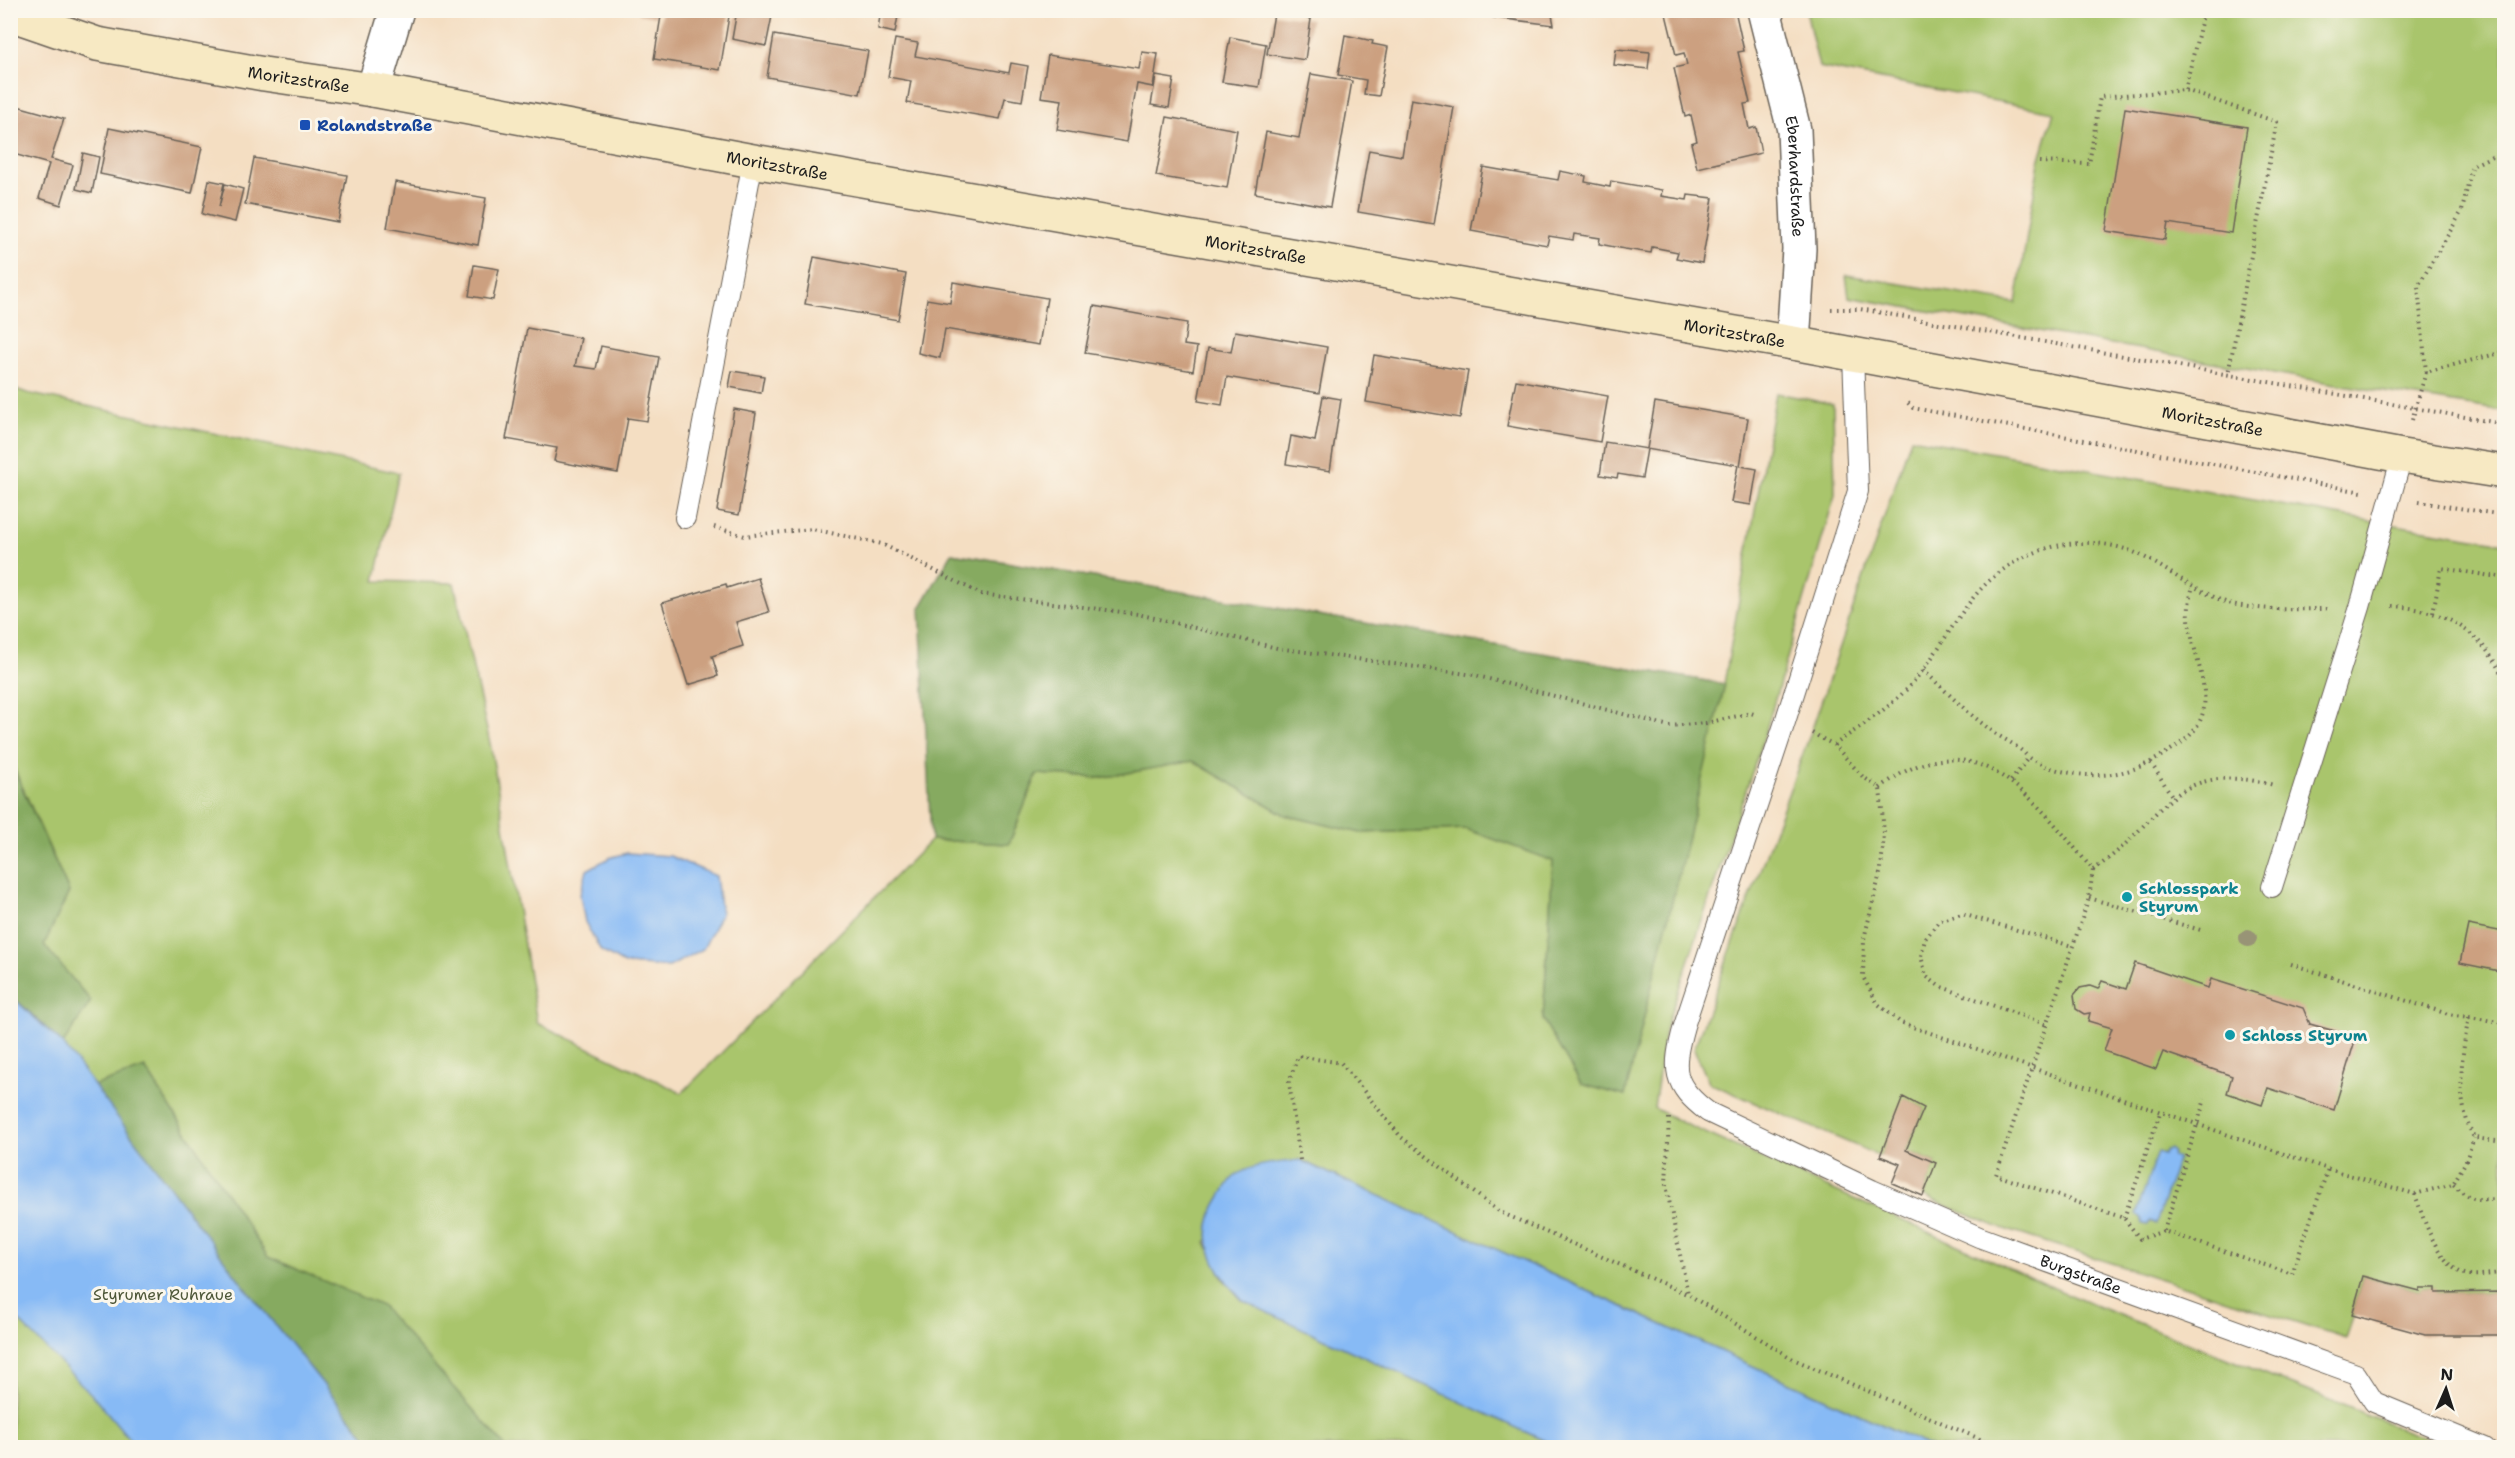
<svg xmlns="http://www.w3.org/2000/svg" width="2515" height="1458" font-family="'Shantell Sans',sans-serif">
  <rect width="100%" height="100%" fill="#fbf7ec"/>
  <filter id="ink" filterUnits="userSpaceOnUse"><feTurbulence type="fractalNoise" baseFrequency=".0167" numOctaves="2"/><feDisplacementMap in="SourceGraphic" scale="12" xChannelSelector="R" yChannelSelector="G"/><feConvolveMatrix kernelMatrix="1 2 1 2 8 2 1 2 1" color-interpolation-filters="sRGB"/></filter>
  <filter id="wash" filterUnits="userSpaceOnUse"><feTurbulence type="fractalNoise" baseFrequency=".008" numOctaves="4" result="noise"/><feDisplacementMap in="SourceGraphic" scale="24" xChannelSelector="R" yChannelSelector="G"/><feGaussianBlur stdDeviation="1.35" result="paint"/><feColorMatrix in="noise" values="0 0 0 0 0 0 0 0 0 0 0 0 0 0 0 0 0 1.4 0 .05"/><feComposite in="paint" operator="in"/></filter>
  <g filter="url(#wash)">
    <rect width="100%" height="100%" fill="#f4dec2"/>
    <!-- green -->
    <path fill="#a9c56c" stroke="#627044" stroke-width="1.5" d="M1806,11H2504V411L2330,383L1849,297L1846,275L2016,303L2039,162L2054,112L1819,67Z
      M10,387L27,393L399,473L375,581L454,583L491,748L537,1023L682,1093L931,840L1009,844L1037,774L1100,778L1193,761L1285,815L1361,833L1466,829L1553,861L1543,1020L1702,770L952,553L1724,684L1776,393L1833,404L1835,495L1764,737L1665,1030L1654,1108L1683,1123L2072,1296L2447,1447H1931L1300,1160L1206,1242L1223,1279L1243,1301L1558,1447H11V837L62,906L69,892L11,761Z
      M1911,438L2365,520L2504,543V1292L2436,1293L2435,1288H2421L2420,1291L2363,1276L2352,1314L2354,1315L2346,1338L1995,1226L1923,1196L1936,1163L1906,1150L1924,1108L1904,1098L1880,1156L1709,1083L1694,1049L1811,732Z"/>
    <!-- forest -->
    <path fill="#86aa60" stroke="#51633e" stroke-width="1.5" d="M952,553L1725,684L1625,1096L1581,1084L1543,1020L1553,861L1466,829L1361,833L1285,815L1193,761L1100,778L1037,774L1009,844L931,840L920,608Z
      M10,761L69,892L44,945L91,1001L63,1044L11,995Z
      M145,1068L268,1257L382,1306L506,1447H374L243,1285L93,1086Z"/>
    <!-- water -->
    <path fill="#87baf5" stroke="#526b88" stroke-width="1.5" d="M627,853L670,856L716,876L721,914L703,949L669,967L624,964L601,951L585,922L580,895L587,870L609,858Z
      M10,995L63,1044L243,1285L374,1447H136L96,1399L11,1313Z
      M2170,1149L2173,1153L2172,1156L2178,1158L2156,1224L2150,1221L2148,1225L2143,1224L2141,1217L2136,1215L2157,1152L2163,1154L2166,1150Z
      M1300,1160L1931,1447H1558L1243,1301C1213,1269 1194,1237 1221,1196C1225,1190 1229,1181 1234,1177C1251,1163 1280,1163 1300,1160Z"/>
    <g id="blocks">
      <!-- building -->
      <path fill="#cca080" d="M639,10H656L655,17L638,14Z
        M662,10H730L720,70L654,59Z
        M737,10L773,11L766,46L732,39Z
        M881,10H899L895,33L878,29Z
        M1490,10H1551L1554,25L1490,17Z
        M1665,10H1735L1744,51L1738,52L1750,103L1744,104L1749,129L1756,127L1761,153L1697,168L1691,143L1697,141L1691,115L1685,117L1674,68L1687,65L1684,53L1676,55Z
        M1274,14L1311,19L1305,60L1267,54Z
        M774,35L868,51L860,94L767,77Z
        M1345,35L1373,41L1372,44L1388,47L1379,96L1364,94L1366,80L1338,75Z
        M1230,37L1266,44L1259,87L1222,82Z
        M895,39L918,43L915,56L1009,73L1011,63L1028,66L1022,101L1005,98L1000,119L907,103L911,81L888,77Z
        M1616,49L1650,52L1648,69L1614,65Z
        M1142,52L1158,54L1153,87L1137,84L1127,142L1057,130L1062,100L1041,97L1048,55L1139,69Z
        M1311,74L1352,81L1330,207L1255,193L1266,132L1299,138Z
        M1156,76L1174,79L1169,108L1151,105Z
        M1411,99L1454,107L1434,225L1358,212L1369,150L1402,156Z
        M10,104L64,119L51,159L73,165L61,205L39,198L49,164L10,153Z
        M2125,108L2247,127L2231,233L2168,223L2165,240L2106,231Z
        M1167,117L1237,130L1227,188L1156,176Z
        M109,128L202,147L192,193L100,174Z
        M83,153L99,157L92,193L76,189Z
        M254,158L347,175L338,222L245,204Z
        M1483,167L1558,180L1560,171L1586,176L1585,182L1610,187L1611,181L1662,190L1661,196L1687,200L1688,195L1713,198L1702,263L1676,258L1678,252L1652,247L1651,253L1625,249L1599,244L1600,238L1574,234L1573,240L1549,236L1547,245L1471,231Z
        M209,180L224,183L219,207L225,184L243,189L235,222L202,214Z
        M395,182L486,198L478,245L387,228Z
        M814,257L906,274L898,320L805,304Z
        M474,265L499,269L493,300L469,296Z
        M953,282L1047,298L1039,345L945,329L940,358L918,353L927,299L950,303Z
        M1094,306L1187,323L1184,345L1197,347L1193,371L1085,353Z
        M527,328L581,338L575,366L596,369L601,346L659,357L647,421L628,418L618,473L554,461L557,448L506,439Z
        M1235,331L1327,347L1319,393L1227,377L1222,405L1198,401L1208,348L1231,352Z
        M1374,355L1468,371L1460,418L1366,402Z
        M732,371L764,376L761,393L729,387Z
        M1516,380L1608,396L1600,442L1507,426Z
        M1323,396L1341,399L1330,471L1286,464L1291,436L1315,441Z
        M1655,402L1748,418L1740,466L1757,469L1751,505L1731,502L1738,465L1647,449L1642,478L1618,474L1617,478L1600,475L1605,442L1647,449Z
        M734,409L756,413L739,515L717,511Z
        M758,578L769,612L736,622L743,646L712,656L718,676L688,685L662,603L726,584L727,588Z
        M2468,925L2504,932V972L2460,963Z
        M2135,963L2208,988L2211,979L2303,1008L2310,1024L2356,1037L2334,1110L2268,1088L2262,1105L2227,1093L2232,1076L2163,1052L2156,1069L2104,1051L2112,1028L2088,1021L2090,1013L2084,1014L2076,1009L2074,995L2080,988L2090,986L2098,989L2102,981L2126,989Z
        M1903,1097L1924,1108L1906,1150L1936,1163L1923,1196L1892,1183L1900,1164L1880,1156Z
        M2363,1276L2420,1291V1288H2436V1293L2504,1292V1335H2425L2352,1315Z"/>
    </g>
  </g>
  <g filter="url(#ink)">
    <use href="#blocks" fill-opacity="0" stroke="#686056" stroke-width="1.5"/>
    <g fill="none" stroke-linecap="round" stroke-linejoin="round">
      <defs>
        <g id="lane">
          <path id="s1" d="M1853,355L1858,491L1785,722L1684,1026C1672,1069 1672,1085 1708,1112L1872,1190L1979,1237L2356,1374L2374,1402L2485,1448"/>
          <path d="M685,518L753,161"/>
          <path d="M2272,887L2360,607L2402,456"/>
        </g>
        <g id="street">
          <path id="s2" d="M1764,10L1794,130L1799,249L1793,343"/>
          <path d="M373,90L397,10"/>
        </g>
        <g id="secondary">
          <path id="s3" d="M10,14L97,44L264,74L373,90L753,161L1793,343L2402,456L2504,472"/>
        </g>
      </defs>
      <!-- lane casing -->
      <use href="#lane" stroke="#686056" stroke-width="22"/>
      <!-- street casing -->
      <use href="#street" stroke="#686056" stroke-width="36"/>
      <!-- secondary casing -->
      <use href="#secondary" stroke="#686056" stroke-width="36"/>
      <!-- path -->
      <path stroke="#686056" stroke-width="4" stroke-dasharray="1.5 4.5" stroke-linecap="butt" d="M2185,90L2204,10
        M2039,162L2089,164L2100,97L2185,90L2277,122L2228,374
        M1831,309H1860L2504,424
        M2426,372L2418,286L2462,211L2472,166L2504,150
        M1908,403L1913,408L2362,492
        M2412,420L2426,372L2504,352
        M2419,502L2504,515
        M714,527L745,536L812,529L882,544L981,594L1138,614L1277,648L1474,675L1669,726L1706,723L1751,713L1757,715
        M2392,606C2444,609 2483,631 2504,680
        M2433,613L2441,568L2504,578
        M1923,670C1945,690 1967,713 1991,730C2000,738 2012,742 2021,750C2025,753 2027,757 2031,759C2071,781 2122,781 2161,756C2179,745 2198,734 2203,712C2210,687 2190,644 2189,618C2188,607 2190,597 2193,586
        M1812,733L1834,745L1863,777L1880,788L1884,833L1881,869L1864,939L1863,977L1878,1004L1901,1023L2328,1169L2415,1194L2453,1184L2465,1163L2474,1138
        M1834,745C1858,728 1885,711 1906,690C1932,663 1949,628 1973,598C2011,551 2074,530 2131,551C2154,560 2173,576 2195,587C2206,593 2220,601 2232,604C2263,611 2296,609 2327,609
        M2151,763L2172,796
        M2011,781L2028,758
        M1880,788C1975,713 2036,802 2093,870L2089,898L1996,1175L2124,1218L2140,1239L2164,1231L2292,1274L2328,1169
        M2093,870C2166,821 2168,758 2274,785
        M2089,898L2204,931
        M2291,964L2448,1014L2469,1017C2461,1057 2455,1101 2474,1138L2504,1142
        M2469,1017L2504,1023
        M2045,1024L1939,986L1926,976L1921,956L1925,939L1939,921L1962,914L2072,946
        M1669,1118L1666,1185L1688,1294
        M1300,1160L1289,1082L1298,1056L1341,1063L1401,1137L1500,1212L1689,1295L1793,1359L2001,1448
        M2453,1184C2471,1203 2480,1199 2504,1199
        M2415,1194C2423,1218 2437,1262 2462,1273C2473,1278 2493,1273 2504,1273
        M2124,1218L2160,1113
        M2164,1231L2205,1099"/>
      <!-- lane -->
      <use href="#lane" stroke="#fff" stroke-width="20"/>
      <!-- street -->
      <use href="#street" stroke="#fff" stroke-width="33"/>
      <!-- secondary -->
      <use href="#secondary" stroke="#f7e9c3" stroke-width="33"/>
    </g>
    <!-- trees -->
    <circle fill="#989476" cx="2248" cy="938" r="9"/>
  </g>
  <!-- markers -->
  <rect fill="#1a4fb4" stroke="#fbf7ec" stroke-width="2" x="299" y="119" width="12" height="12" rx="3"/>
  <g fill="#0f9aa8" stroke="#fbf7ec" stroke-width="2">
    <circle cx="2127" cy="897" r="6"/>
    <circle cx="2230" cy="1035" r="6"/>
  </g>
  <g text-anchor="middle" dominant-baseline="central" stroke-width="6" stroke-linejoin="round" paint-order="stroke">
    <!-- street labels -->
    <g font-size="16" fill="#1c1c1c" stroke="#fbf7ec">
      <text stroke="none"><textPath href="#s3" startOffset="297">Moritzstraße</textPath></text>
      <text stroke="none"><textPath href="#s3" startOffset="783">Moritzstraße</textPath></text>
      <text stroke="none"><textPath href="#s2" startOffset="170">Eberhardstraße</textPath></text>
      <text stroke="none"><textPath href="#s3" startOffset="1269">Moritzstraße</textPath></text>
      <text stroke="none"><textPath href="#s3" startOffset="1755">Moritzstraße</textPath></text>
      <text stroke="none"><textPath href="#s3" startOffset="2241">Moritzstraße</textPath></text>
      <text stroke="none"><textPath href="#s1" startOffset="1204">Burgstraße</textPath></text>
    </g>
    <!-- transit labels -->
    <g font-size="16" font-weight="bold" fill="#164399" stroke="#fbf7ec" text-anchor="start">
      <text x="317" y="125">Rolandstraße</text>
    </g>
    <!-- culture labels -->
    <g font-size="16" font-weight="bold" fill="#0d838f" stroke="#fbf7ec" text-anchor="start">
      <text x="2139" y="888">Schlosspark<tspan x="2139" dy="18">Styrum</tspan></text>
      <text x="2242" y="1035">Schloss Styrum</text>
    </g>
    <!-- park labels -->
    <g font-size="16" fill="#4d5738" stroke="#fbf7ec">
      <text x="163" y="1294">Styrumer Ruhraue</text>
    </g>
  </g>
  <!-- margin -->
  <rect width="2515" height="1458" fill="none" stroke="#fbf7ec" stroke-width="36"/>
  <!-- north arrow -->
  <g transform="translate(2446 1389) rotate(3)" stroke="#fbf7ec" stroke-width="4.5" paint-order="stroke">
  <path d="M0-4.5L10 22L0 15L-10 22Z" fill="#1c1c1c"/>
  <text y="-9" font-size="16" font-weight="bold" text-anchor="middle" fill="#1c1c1c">N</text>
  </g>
</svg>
